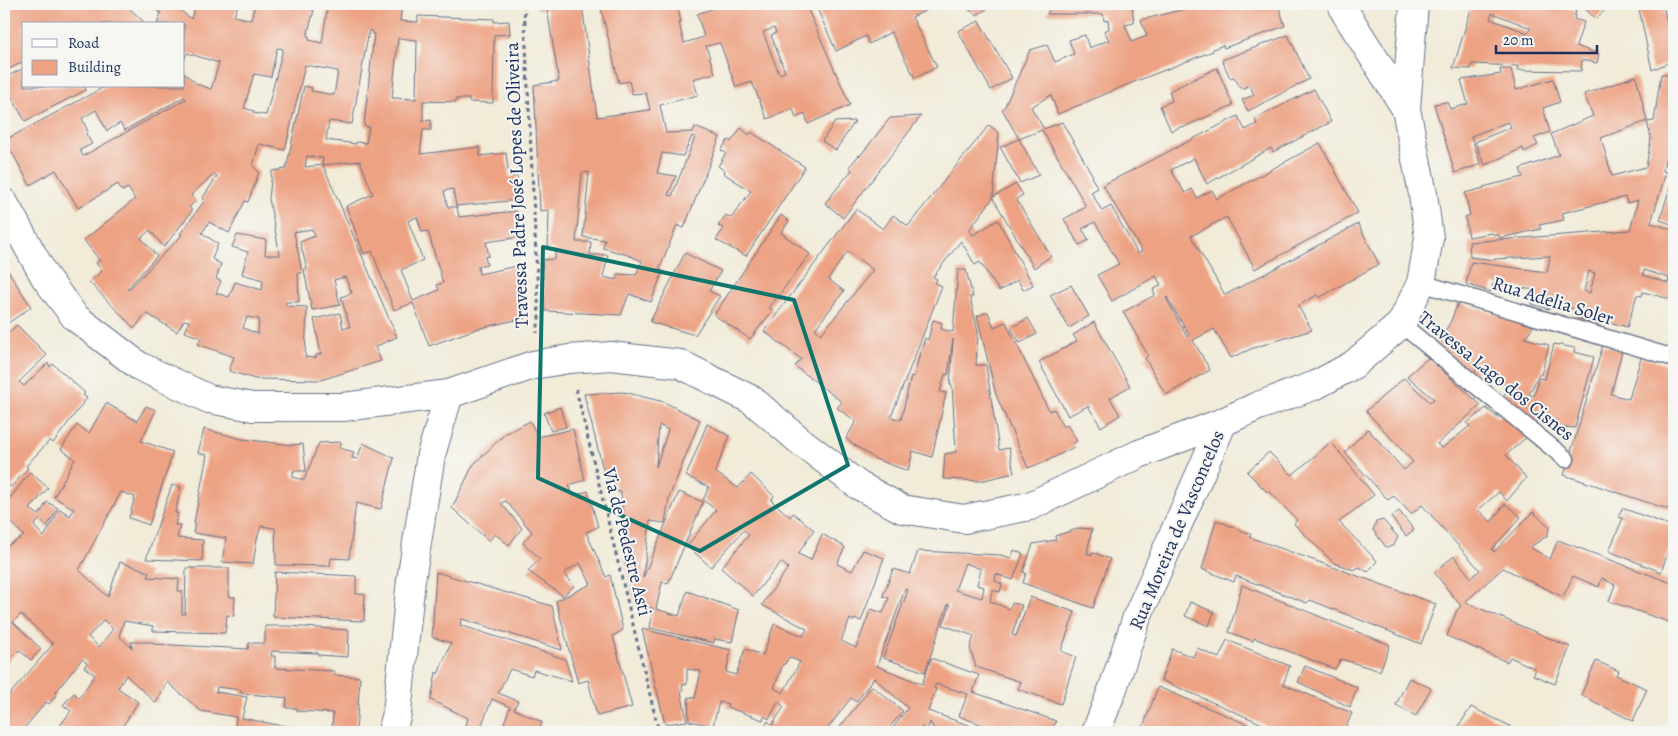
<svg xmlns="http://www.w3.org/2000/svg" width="1678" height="736" font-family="Alegreya,serif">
  <rect width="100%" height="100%" fill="#f6f6f2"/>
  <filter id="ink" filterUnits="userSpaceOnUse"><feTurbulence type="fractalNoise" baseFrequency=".02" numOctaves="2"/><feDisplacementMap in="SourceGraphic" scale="10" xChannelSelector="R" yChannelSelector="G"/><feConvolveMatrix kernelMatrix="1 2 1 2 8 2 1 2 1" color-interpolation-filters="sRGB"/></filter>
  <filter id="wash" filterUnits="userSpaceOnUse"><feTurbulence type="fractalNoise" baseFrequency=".0096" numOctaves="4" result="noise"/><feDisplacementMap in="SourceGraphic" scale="20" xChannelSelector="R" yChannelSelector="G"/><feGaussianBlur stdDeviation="1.12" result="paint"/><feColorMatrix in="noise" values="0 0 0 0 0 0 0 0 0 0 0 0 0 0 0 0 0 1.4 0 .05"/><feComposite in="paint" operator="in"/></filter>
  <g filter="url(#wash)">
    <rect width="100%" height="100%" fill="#f1ebd8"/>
    <g id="blocks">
      <!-- building -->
      <path fill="#eda283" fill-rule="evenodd" d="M4,4H125L146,24H24V61L4,72Z
        M146,4H177L176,7L191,19L196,4H238L234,16L251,20L255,4H313L312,10H314L307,36L310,37L309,40L322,43L328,4H402L400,21L418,22V16L494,19V22L509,21L510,34L494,35L493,103L469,102V99H456V102L423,101V121L431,120V130H423L420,154L480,147V156L506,153L509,177L517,176L519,200L456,206L453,189L444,191L448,207H457L459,217L517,211L521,237L486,242L489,256L485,257L487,265L478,267L479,274L522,265L525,318L476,329L429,346L413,303L394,310L372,251L364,254L346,206L373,194L360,161L323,165L397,337L375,347L381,361L321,380L255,379L229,371L234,357L198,344L201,338L185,332L189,321L184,320L177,332L146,313L135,328L133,327L89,282L102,271L96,263L100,261L84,240L135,199L128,188L122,191L118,184L78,208L56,170L30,185L5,140L106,86H184V73L197,84L211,89L219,63L187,53L184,60V24H157L161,13ZM369,30L372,31V34H374L364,126L369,127L366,143L356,142V144L326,140L329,121L352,124ZM398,38L417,40L416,99L392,98ZM277,48L283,49L266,115L253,113L254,111L244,108L254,74L271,77ZM305,65L338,71L334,95L311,91L312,88L304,86L286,169L272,171L269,199L280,255H265L266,240L237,235L232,247L248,252L242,274L263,280L262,290L235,282L229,297L216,293L221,281L216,279L221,264L212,259L218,244L202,233L209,222L229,233L245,201L248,202L259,172L253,166L259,144L285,150ZM184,97L186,99L83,156L80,150L92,144L86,134L88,132L82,118L96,110L107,131L120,123L125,130ZM307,156L323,158L322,165L305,167ZM214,174L217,176L202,199L205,200L180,234L182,235L128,290L127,289L157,256L141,238L150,230L164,247L192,211L189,207L196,201L191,195ZM417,217L422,232L428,231L443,283L437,285L439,290L413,301L401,270L423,260L408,221ZM312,229L315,236L300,242L307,269L304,270L312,310L340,305L334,280L345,277L352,293L341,297L350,327L343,328L340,313L314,319L321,354L316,355V358L305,357L307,307L286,306V302H299L298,273H302L294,232ZM247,317L259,319L258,334L243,328Z
        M538,4H582L597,117L650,110L646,93L632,94L629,81L619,83L600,4H677L681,23H679L684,43L704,37L697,14L726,4H926L929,9L912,17L937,67L915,78L891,32L869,44L866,36L836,51L816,6L808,10L850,105L808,124L805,113L796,118L793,109L767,119L752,82L736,87L720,43L706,46L715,73L693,79L698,95L660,105L666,133L693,132L695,127L720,137L684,228L677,225L659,270L663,271L651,302L629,294L621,315L545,311L542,260L555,259V249H548L549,210L540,211L534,85L559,81L547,9L539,10ZM774,28L776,33L771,35L785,72L779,74L763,32ZM692,136L695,137L672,196L668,195L676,176L657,173L662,153L683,156ZM589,172L583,237L605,240L603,248L628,255L642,261L636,275L617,274V280L603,277L608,255H590L591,242H576L582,173Z
        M960,4H995L977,15Z
        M1052,4H1132L1134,23L1125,25L1132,42L1147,36L1141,20L1205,4H1278L1285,26L1224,48L1223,45L1213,49V51L1129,84L1058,114L1051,95L1031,107L1044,129L1062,122L1093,176L1091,177L1098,188L1091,192L1102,211L1111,206L1138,254L1142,251L1103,185L1238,116L1245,130L1257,124L1255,119L1314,89L1331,122L1273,152L1271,148L1207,184L1194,158L1171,170L1185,193L1192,189L1197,198L1212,190L1217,199L1320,143L1358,213L1255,269L1227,217L1191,236L1225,295L1358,224L1379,264L1319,298L1317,295L1298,306L1312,330L1253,348L1231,358L1214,329L1193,340L1210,370L1166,395L1145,358L1148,355L1123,312L1155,295L1153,290L1161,285L1156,276L1112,301L1097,275L1119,264L1095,222L1082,229L1089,240L1079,245L1064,219L1086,207L1081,197L1042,130L1019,139L1002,109L1004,108L1030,50L1047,45L1055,62L1074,54L1069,40L1085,35L1089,48L1109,40L1104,31L1109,29L1108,20L1104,21L1103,14H1047ZM1167,297L1189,335L1187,337L1166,298Z
        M1468,4H1557L1576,11L1574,19L1584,22L1576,46L1599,54L1597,63L1582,60L1581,71L1517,70L1518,66L1472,64L1471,69L1453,68L1472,6ZM1492,13L1531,28L1528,33L1490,19Z
        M1580,4H1609L1610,5L1596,19Z
        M1638,4H1663L1672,47L1674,46V60L1652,70Z
        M1667,4H1674V38H1673Z
        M979,21L1012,78L991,90L958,31Z
        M1288,35L1309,79L1248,111L1242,100L1254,95L1250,85L1241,89L1234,77L1230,78L1222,60Z
        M24,68V86H84L86,90L25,121L11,96L8,98L4,89V78Z
        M1217,68L1233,105L1184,127L1183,126L1171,131L1160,106L1172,101L1169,91Z
        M1500,69H1511L1516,90L1553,79L1560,102L1543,108L1550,132L1534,138L1538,145L1524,152L1523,148L1485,165L1475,142L1511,127L1508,122L1471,136L1481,164L1455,173L1434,104L1447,102L1450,109L1468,104L1461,80L1501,74Z
        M1661,74L1674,76V163L1665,160L1663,171L1666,172L1651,223L1674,230V300L1643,292L1642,296L1637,295L1627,327L1602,320L1601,325L1576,318L1578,310L1550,303L1549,309L1532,304L1535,290L1493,284L1491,292L1466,284L1471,262L1547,272L1550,256L1495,259V260L1470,257L1469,242L1630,230L1638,200L1627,203L1625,197L1562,213L1564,220L1539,225L1541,229L1500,238L1499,235H1496L1491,233L1469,237L1465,217L1470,215L1465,193L1484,188L1483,187L1523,177L1520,169L1559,155L1551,134L1593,116L1584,94L1636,76L1647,121L1601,138L1612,176L1646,167L1651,138L1647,122L1654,121ZM1644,270L1669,278L1668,283L1643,275ZM1589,271L1595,273L1590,293L1584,291Z
        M921,116L843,218L825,203L852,170L849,167L859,155L860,156L890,118Z
        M855,121L836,150L822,141L835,122Z
        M989,125L999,133L993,197L1016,184L1023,195L1016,199L1051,256L1034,268L993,198L969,230L973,235L998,220L1033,285L1023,290L1018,280L999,291L980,262L975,265L961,241L933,277L937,279L935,283L942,286L891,417L901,420L911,376L914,377L921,348H922L925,338L928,340L933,320L942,323L941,329L953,332L958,270H966L973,297H970L978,332L976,365H986L999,450L1009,448L1014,473L980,481L945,479H943L945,454L956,452L952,385H950L953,339L948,375L945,374L940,392L946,393L932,457L913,451L908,471L875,459L846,439L856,421L837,408L842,402L795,366L801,359L764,331L856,209L883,229L893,215L908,226ZM848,251L873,270L821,334L815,329L844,291L828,279Z
        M741,128L749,135L751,132L805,167L746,256L716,240L724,228L718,226L726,215L731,218L751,191L723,173L725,171L718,166L726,153L721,150L728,140L731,142Z
        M1019,139L1039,175L1020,183L1000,147Z
        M1673,177H1674V225L1660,220Z
        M781,215L789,221L781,233L810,254L769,308L773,310L750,339L714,315Z
        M685,253L721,271L709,291L720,296L695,335L650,322Z
        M7,269L31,307L4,326V271Z
        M1071,285L1089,316L1069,328L1050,295Z
        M1458,303L1534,325L1525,338L1549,345L1541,375L1539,374L1529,394L1534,396L1539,378L1545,379L1554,344L1575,348L1574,352L1594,357L1575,428L1566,427L1565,435L1553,432L1556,420L1548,419L1549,416L1539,414L1535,427L1502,399L1509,386L1479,366L1472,375L1436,345L1450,323Z
        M988,312L994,327L1006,322L1049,411L1054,409L1063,427L1067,425L1077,441L1072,444L1074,447L1047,461L1028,468L996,395L977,316Z
        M1028,318L1037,334L1020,343L1011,328Z
        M1094,322L1130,386L1110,398L1120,415L1101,427L1088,406L1068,416L1039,362L1077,341L1073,335Z
        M17,325L47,355L19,382L24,386L48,363L50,367L53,364L85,393L83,395L87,398L53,443L50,440L26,466L28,468L11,487L4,480V411L9,405L6,403L4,405V337Z
        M1603,345L1622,351L1611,394L1629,399L1641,357L1674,367V511L1564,475Z
        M1428,358L1481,405L1437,444L1442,448L1470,426L1467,423L1486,408L1498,418L1503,414L1529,435L1506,455L1526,478L1507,501L1499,492L1478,510L1491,522L1505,504L1521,517L1492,549L1494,552L1533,512L1550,527L1547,536L1530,547L1550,559L1558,540L1674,584V624L1609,601L1615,585L1602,578L1599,587L1573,576L1563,597L1503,568L1465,602L1570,647L1555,684L1533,675L1536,669L1510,657L1507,662L1447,636L1457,610L1461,606L1434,572L1454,556L1471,578L1480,570L1422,505L1411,514L1394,496L1388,500L1345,452L1368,429L1404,470L1413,462L1366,411L1404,378L1430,402L1434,399L1407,376Z
        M624,392L664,402L700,420L669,498L665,523L650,521L643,578L679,492L703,502L668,584L662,582L656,609L679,616L687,591L739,610L732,642L714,639V643L650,628L653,608L635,603L624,557H626L621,492L615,491V478L605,477L584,394ZM659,425L668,430L656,467Z
        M106,403L137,421L146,406L156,410L141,441L173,452L149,525L129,518L135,497L121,492L79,570L108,597L120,562L142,569V570L149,572L148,577L179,579L178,591H182V614H185L186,568H229V597H235L234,616L227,615L225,633L153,631V626L124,621L119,636L132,648L131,642H153V644L248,649L249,643H265V626H289L349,630L348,657L318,655V653L272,651L271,656H275V668L334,671V675L360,677L356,732L332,730L333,713L297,711V708H286L287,698L241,693V690L217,687L216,692L247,697L242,718L309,731L235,732L236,717L201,711L167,682L156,703L126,675L118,688L138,702L119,732H65L59,727L71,711L63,705L74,693L79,698L95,675L84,667L87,663L82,659L55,693L57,694L49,704L46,702L21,732H4V701L53,644L21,614L13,622L41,649L31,660L19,650L4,665V587L5,586L4,585V548L24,536L4,514V506L30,472L48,488L30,509L39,515L47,502L58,508L47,527L40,519L34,526L44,537L60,509L70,516L74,509L54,497L75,459L61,449L77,425L89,433ZM104,620L113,629L99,647L88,637Z
        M560,407L566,427L551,431L544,413Z
        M530,421L538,437L573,429L585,480L569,485L573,496L588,491L598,527L586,532L606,577L610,575L623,630L613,636L632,707L597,716L588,680L578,683L556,601L591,584L580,563L564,573L574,586L563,596L528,571L540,559L523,543L532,532L506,501L501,503L522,528L509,545L495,534L489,541L452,508L473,465L505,434Z
        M707,424L730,436L715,472L738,488L751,474L774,496L771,500L790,517L793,513L814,530L798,554L811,560L822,534L845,547L837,564L852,571L863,550L884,558L861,621L855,619L854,621L850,619L841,641L856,648L871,609L883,613L889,598L883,596L893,569L910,574L918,551L1001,555L1011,558L1014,550L1023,554L1013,580L996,574L995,581L1002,584L1000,592L992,590L990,601L1009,609L1012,603L1022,605L1012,635L1016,636L1030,597L1075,612L1061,651L1076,657L1061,704L1018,689L1021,682L976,667L970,648L974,636L943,625L950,605L948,604L925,672L883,658L908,590L905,589L877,666L922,684L931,658L979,675L973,692L1056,721L1051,732H936L930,722L927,731L922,727L918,732H890L908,708L874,678L856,702L851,698L825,732H762L768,721L772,725L784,707L778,702L769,719L764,716L763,720L727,707L728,704L719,702L713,726L689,721L688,697L695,698L701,671L687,669V684L682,685L683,691H681L687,721L665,724L642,629L731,650L726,672L736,675L745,649L763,655L774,624L803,636L807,629L762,605L788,568L781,562L753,596L721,568L749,535L744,530L711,567L687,546L716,510L703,500L709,487L686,476ZM965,563L981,569L977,585L984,587L982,598L955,590ZM789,657L800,662L783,693L774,688L783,664H785ZM936,684L968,694L959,716L985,726L983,730L928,711L936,689L934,688Z
        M204,429L242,439L292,445L303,444L306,471H293V477L304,480L319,443L341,442L339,448L354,452L352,458L357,459L363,443L394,458L381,509L356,503L349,559L331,558L330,566L276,565L275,528L261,526L257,539L253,564L222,562L226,538L193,533L195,523H194L207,455L198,453Z
        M1331,442L1374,495L1339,522L1377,561L1368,572L1359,567L1354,570L1334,563L1294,524L1297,520L1269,491L1267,492L1247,472L1269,452L1292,475Z
        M172,485L181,487L175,513H178L175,525H180L177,538L203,540L202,561L146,559Z
        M1622,508L1674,527V555L1668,552L1661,572L1609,551L1623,518L1619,517Z
        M1399,511L1414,530L1406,536L1391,517Z
        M1216,520L1251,534L1249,537L1436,604L1421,644L1310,600L1307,603L1236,576L1234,582L1202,569Z
        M1383,520L1398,537L1394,545L1389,547H1386L1373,530L1376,522Z
        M1080,528L1092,529L1087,553L1092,555V552L1110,559L1093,608L1023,583L1026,573L1023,572L1033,544L1056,540L1055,536Z
        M275,572L356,576V594H365L364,621L273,617Z
        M436,572L552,606L562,650L462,619L460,625L565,659L572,681L534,670L532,676L510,669L498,693L518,701L514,709L542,722L538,732H511L502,728L510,707L492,699L480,729L489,732H479L480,731L466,725L468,718L431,700L436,672L438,674L451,643L432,637Z
        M1242,585L1390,645L1380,671L1341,659L1335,669L1254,638L1253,641L1229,632Z
        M1190,602L1214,612L1209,626L1185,616Z
        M1227,640L1290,666L1283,684L1352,713L1344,732H1281L1161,680L1172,649L1193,657L1197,648L1219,658Z
        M1596,661L1619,671L1616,675L1647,689L1633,721L1581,695Z
        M1305,666L1357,687L1350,707L1298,682Z
        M1409,678L1431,688L1416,716L1396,705Z
        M872,686L903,711L886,732H836Z
        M1158,687L1249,725L1247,730L1253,732H1141Z
        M1471,707L1510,726L1507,732H1455Z"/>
    </g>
  </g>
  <g filter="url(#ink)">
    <use href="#blocks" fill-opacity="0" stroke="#667189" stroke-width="1"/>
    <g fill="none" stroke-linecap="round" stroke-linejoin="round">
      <defs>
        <path id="service" d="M1421,283L1674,358
          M1401,324L1566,459"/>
        <path id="minor" d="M1406,109L1414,4
          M4,203L45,277L75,317L139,366L209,399L253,407H343L449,394L533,365L569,359L611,356L680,364L752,400L799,440L858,485L902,509L964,519L1030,506L1139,454L1223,422L1258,406L1316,385L1353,365L1401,324L1421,283L1429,238L1423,194L1406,109L1345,12L1342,4
          M392,732L397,713L411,580L431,455L449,394
          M1096,732L1113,688L1137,617L1223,422"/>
      </defs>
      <!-- service casing -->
      <use href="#service" stroke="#667189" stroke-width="19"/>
      <!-- minor casing -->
      <use href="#minor" stroke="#667189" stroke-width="30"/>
      <!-- path -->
      <path stroke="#667189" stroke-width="3" stroke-dasharray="4 4" stroke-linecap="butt" d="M524,4L539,319L537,333
        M576,389L659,732"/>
      <!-- service -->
      <use href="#service" stroke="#fff" stroke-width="16"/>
      <!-- minor -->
      <use href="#minor" stroke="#fff" stroke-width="28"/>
    </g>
  </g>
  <!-- marked area -->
  <path fill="none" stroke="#0f766e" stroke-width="4" stroke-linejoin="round" d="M543,247L794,300L848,465L700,551L538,478Z"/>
  <g text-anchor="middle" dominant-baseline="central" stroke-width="4" stroke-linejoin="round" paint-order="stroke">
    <!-- street labels -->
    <g font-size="19" fill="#1b2f5e" stroke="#f6f6f2">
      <text transform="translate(517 185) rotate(-92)">Travessa Padre José Lopes de Oliveira</text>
      <text transform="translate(1553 301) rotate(17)">Rua Adelia Soler</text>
      <text transform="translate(1496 376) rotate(39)">Travessa Lago dos Cisnes</text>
      <text transform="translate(1177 530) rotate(-67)">Rua Moreira de Vasconcelos</text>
      <text transform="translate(627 542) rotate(76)">Via de Pedestre Asti</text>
    </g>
  </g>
  <!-- margin -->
  <rect width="1678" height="736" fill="none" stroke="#f6f6f2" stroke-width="20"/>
  <!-- legend -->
  <rect x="22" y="22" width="162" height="65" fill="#f6f6f2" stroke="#9ea6b7"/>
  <rect x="32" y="39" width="25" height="8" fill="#ffffff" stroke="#9ea6b7"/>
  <text x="68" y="48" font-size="15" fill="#1b2f5e">Road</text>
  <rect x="32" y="60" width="25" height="15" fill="#eda283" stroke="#9ea6b7"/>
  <text x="68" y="72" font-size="15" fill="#1b2f5e">Building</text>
  <!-- scale -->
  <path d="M1496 45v8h101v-8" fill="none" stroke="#1b2f5e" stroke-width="2.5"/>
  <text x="1503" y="45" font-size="15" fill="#1b2f5e" stroke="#f6f6f2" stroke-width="4" paint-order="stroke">20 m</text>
</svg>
